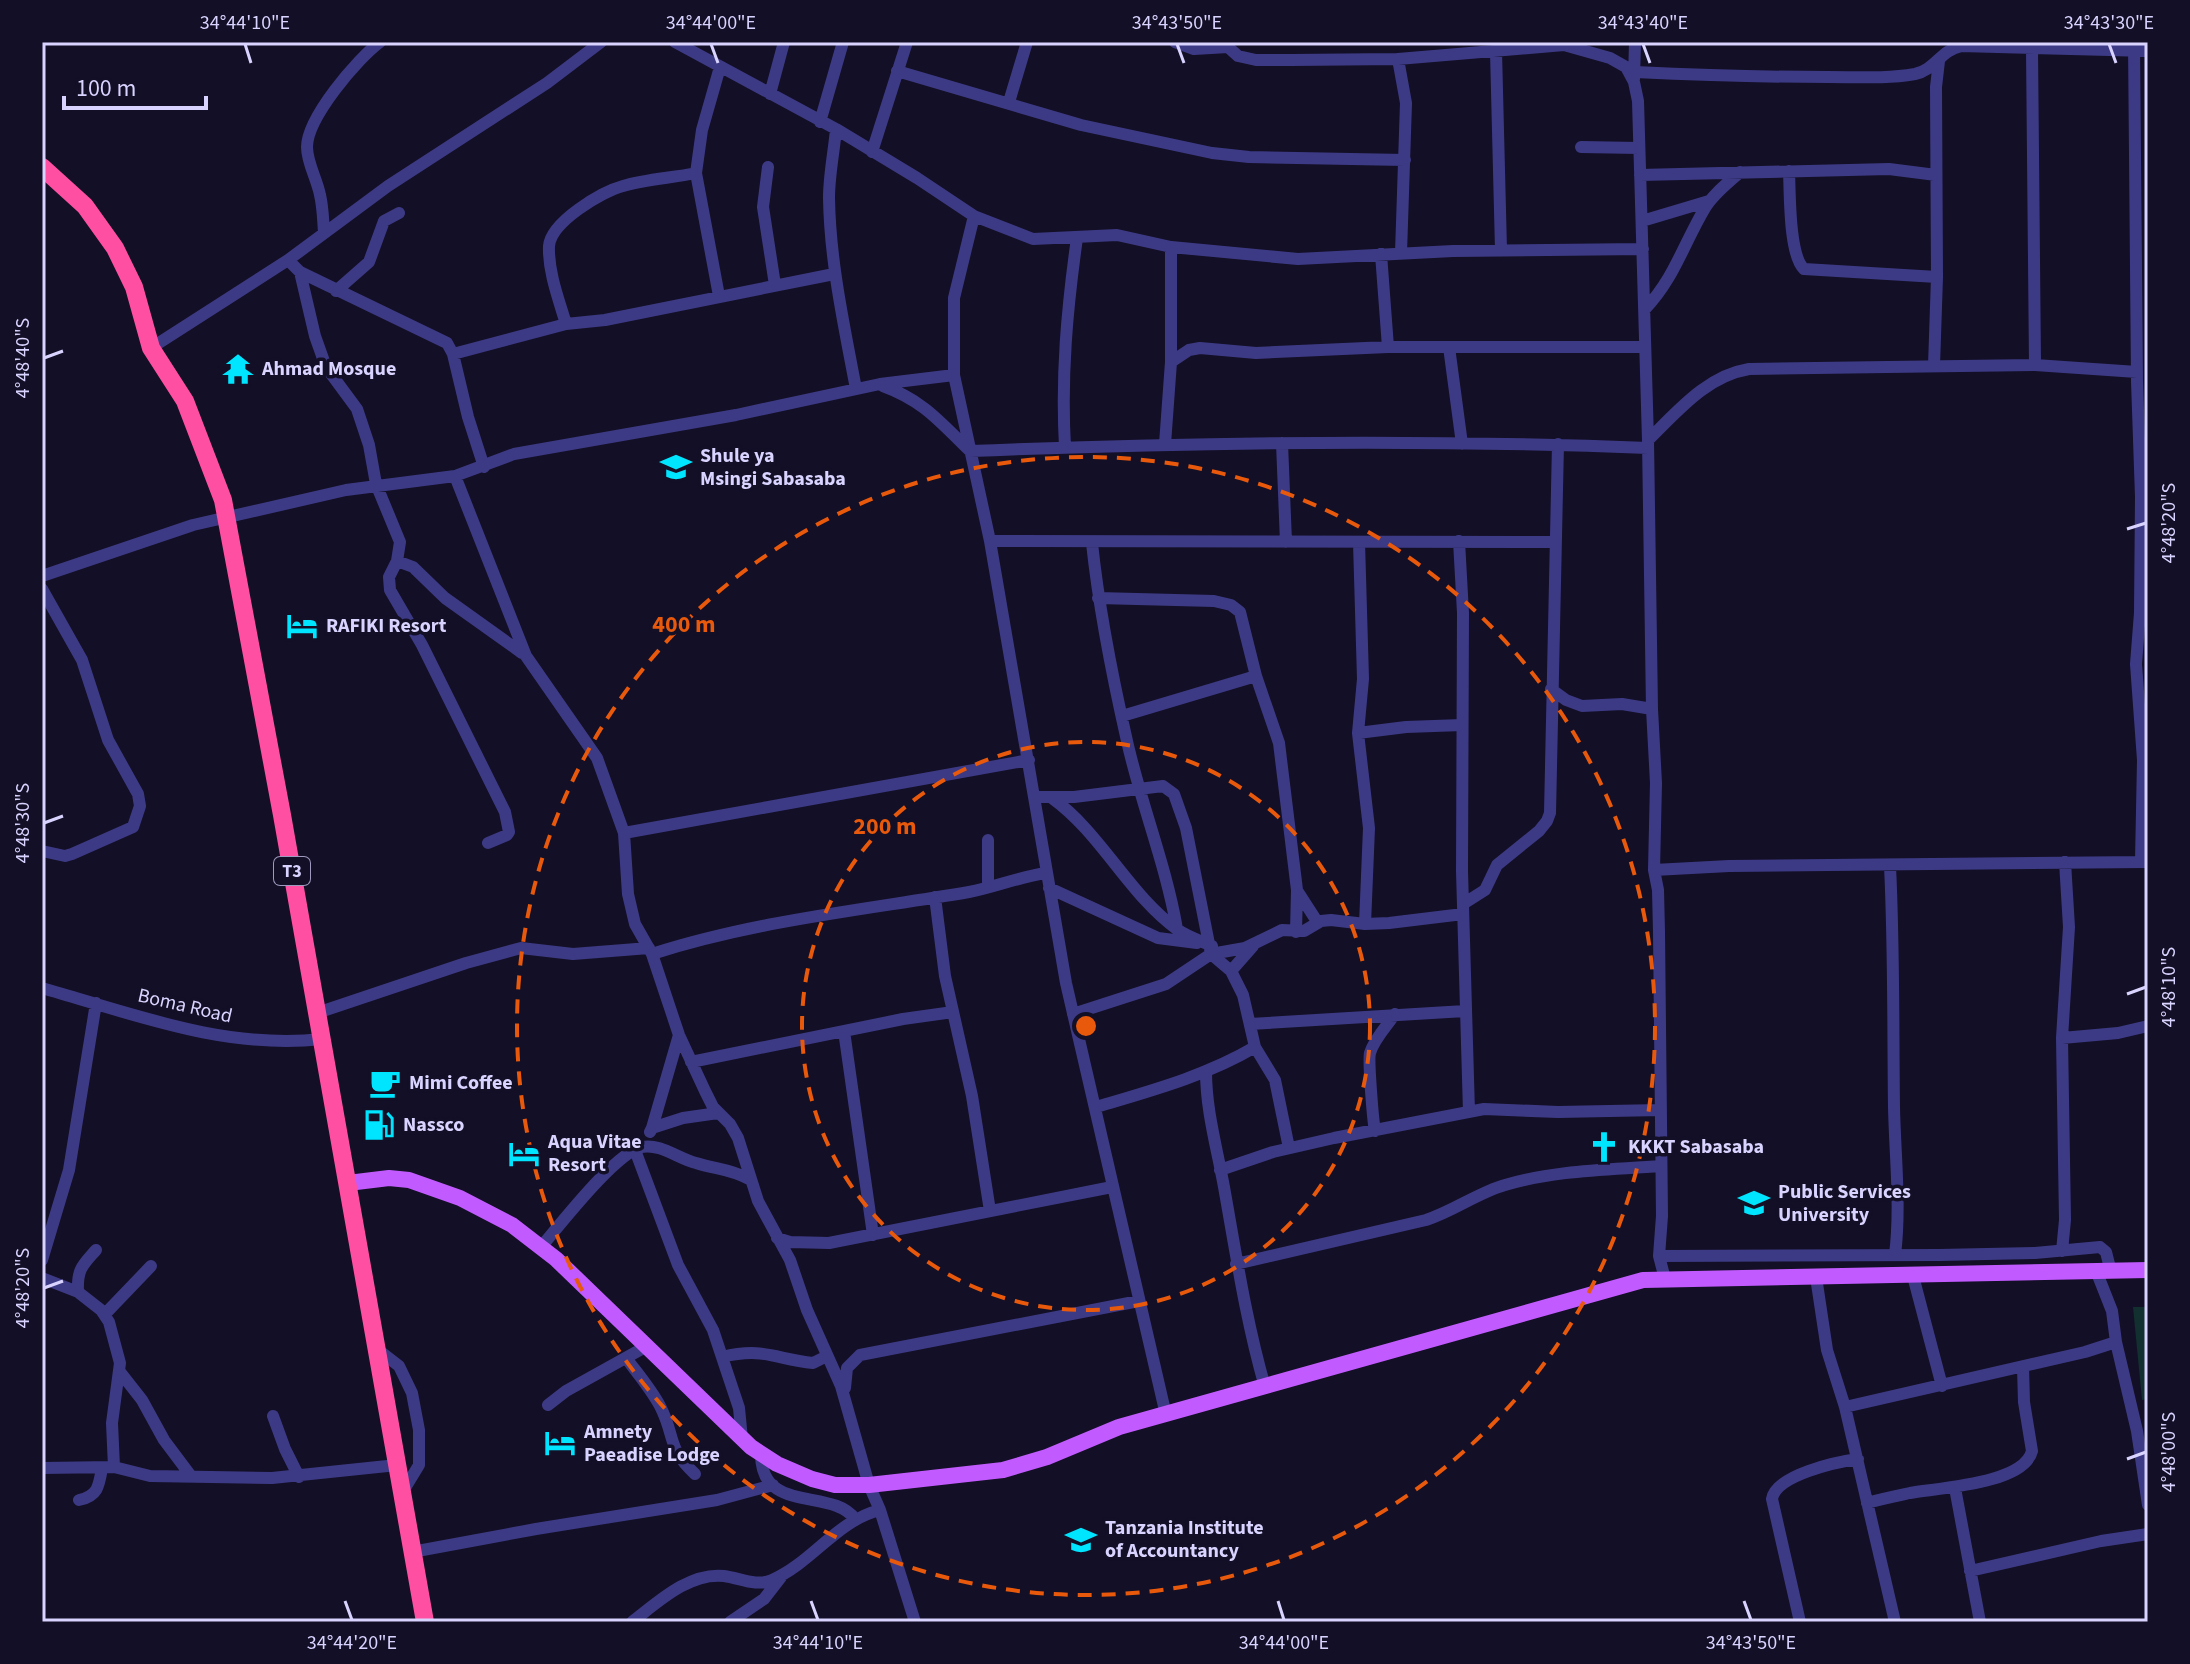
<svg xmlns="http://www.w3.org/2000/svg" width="2190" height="1664" font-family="'Source Sans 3',sans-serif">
  <rect width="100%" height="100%" fill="#130f26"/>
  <!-- green -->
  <path fill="#12302f" d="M2133,1307H2148V1399L2142,1400Z"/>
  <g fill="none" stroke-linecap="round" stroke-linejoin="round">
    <!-- minor -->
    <path stroke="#3d3a85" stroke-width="12" d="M675,42L836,129L917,178L974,216L1033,239L1117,235L1171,247L1298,259L1453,251L1643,249
      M1175,42L1194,49L1228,47
      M1228,42V47L1238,56L1256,60H1291L1398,59L1564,45L1610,58L1626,67L1634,82L1638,101L1648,440L1652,709L1656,783L1654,870L1658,890L1659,932L1662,1216L1659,1256L1665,1279
      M2134,42L2137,381L2141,497L2140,613L2136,664L2143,760L2141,862
      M2032,49L2035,365
      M1496,51L1501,250
      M1398,59L1406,103L1401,253
      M897,71L1081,125L1212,153L1249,157L1405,160
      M1635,72C1700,75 1764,77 1828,77C1857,77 1886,79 1915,74C1935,70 1941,50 1961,46L2148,51
      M1634,79L1635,42
      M770,94L784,42
      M1009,102L1027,42
      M820,122L843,42
      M836,129C834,152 829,175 829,198C830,262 844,325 856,389
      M1581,147L1639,148
      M872,152L907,42
      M768,167L763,207L775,285
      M1789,171C1790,194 1789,255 1804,269L1937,277
      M1640,175L1889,169L1936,175
      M974,216L954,298V375L990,541L1066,983L1166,1415
      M1642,221L1709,201
      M324,232C323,220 323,207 320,195C317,179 307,163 307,147C307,118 357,59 380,42
      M1381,254L1388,347
      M288,260L300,272L315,336L326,367L357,409L369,445L376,484L400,542L397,561L389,577L390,590L422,645L505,812L509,832L507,835L488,843
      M300,272L447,343L453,354L468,417L484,467
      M336,291L369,262L384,221L399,213
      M719,296L696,173L702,130L720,67
      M1645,309C1674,279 1684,243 1705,208C1713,194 1728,183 1740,172
      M566,324C559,300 548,272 549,246C551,222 601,192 623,186C646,179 672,178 696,173
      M1449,347L1462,444
      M151,348L288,260L388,186L547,83L601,42
      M453,354L566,324L605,320L834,274
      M1171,362L1189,350L1200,348L1256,353L1388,347H1644
      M1934,366L1937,277L1936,87L1939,61
      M883,386C924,401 940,422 970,451C1196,442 1422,439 1648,448
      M1648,440C1677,412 1706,376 1749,369L2035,365L2137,372
      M1282,443L1286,542
      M1165,444L1171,362V247
      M1065,447C1061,376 1067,309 1077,238
      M455,476L526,656L597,758L624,833L628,894L635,924L652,954L679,1035L705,1091L713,1107L730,1124L738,1138L758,1201L790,1260L807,1310L841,1386L869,1485L880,1510L915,1622
      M990,541L1555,542
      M1459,541L1463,613L1462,871L1469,1112
      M1359,542L1363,679L1358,733L1369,828L1365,924
      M1092,543C1099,610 1112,675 1127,741C1141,804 1166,865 1177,929
      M397,561L413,567L445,598L522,653
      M42,576L193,525L346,490L455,476L514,454L736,415L880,384L954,375
      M42,589L82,660L108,740L138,794L140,806L133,827L72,854L65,856L42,851
      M1098,598L1214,601L1231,605L1240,612L1256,676L1279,743L1297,890L1296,932
      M1551,689L1566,700L1582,706L1622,704L1652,709
      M1122,716L1256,676
      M1358,733L1406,727L1462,725
      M1036,797H1074L1163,786L1174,794L1186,828L1211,954L1231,971L1243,995L1255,1047L1275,1080L1289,1148
      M1052,798C1101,833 1129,895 1178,930C1188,937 1201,941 1212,946
      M624,833L1029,760
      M988,840V887
      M1890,866C1894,946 1893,1026 1894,1107C1895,1156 1901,1206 1895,1255
      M1654,870L1729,866L2146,862
      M1049,888L1158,938L1197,943
      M1298,892L1318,923
      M935,897L945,976L972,1096L990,1211
      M1463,904L1485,890L1497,865L1539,831L1547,821L1550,813L1558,444
      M652,954C754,921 863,910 969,892C995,887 1019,877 1046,873
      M1231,971L1253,946
      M42,988C133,1014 226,1050 322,1039
      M317,1013L466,963L521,948L573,954L649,948
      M1073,1014L1166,984L1211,954L1245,948L1282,930L1304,931L1321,921L1331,920L1365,924L1389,923L1463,914
      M1250,1024L1465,1011
      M844,1031L873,1235
      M2062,1038L2118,1033L2148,1026
      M691,1062L903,1019L953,1012
      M1206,1071C1206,1111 1217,1148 1224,1187C1236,1254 1246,1321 1265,1387
      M1096,1107C1150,1091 1206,1076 1255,1047
      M652,1128L679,1035
      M1375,1131C1373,1121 1368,1060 1370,1053C1374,1039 1387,1026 1395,1014
      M650,1132L652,1128L683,1118L718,1113
      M635,1150L678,1265L713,1330L739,1408L742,1439
      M1220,1170L1273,1152L1334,1138L1484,1109L1558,1112L1661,1110
      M777,1238L790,1242L829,1243L1112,1187
      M541,1247C560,1225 616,1152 642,1147C660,1143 679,1159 696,1163C715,1169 731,1169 749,1179
      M2062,1251L2065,1220L2062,1038L2069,927L2065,862
      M1659,1256L1939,1255L2035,1253L2100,1247L2106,1252L2111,1272
      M42,1260L69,1170L96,1003
      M1236,1264L1426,1220C1454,1211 1477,1193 1505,1185C1555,1170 1609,1170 1660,1166
      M2097,1273L2112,1311L2116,1342L2137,1431L2148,1505
      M1913,1276L1942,1386
      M1816,1277L1827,1350L1845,1407L1895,1622
      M42,1278L78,1292L101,1310L109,1322L120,1363L112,1423L114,1467
      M78,1292C77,1269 82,1266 96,1250
      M105,1314L151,1266
      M377,1349L399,1366L412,1393L419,1430V1465L402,1493
      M722,1357C764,1347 775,1359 813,1363L827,1356
      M626,1358C638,1374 651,1389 660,1406C676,1437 666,1447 695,1474
      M120,1372L142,1400L164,1440L191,1476
      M845,1388L847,1368L860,1355L1139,1301
      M548,1405L566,1391L647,1346
      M1845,1407L2085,1352L2116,1342
      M273,1416L285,1449L299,1477
      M761,1454C761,1515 832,1487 855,1519
      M42,1468L114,1467L150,1476L272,1478L397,1465
      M1955,1488L1980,1622
      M79,1500C98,1496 99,1486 102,1468
      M1867,1503C1881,1499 1896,1496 1910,1493C1938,1488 2024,1484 2032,1451L2024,1402L2023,1367
      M412,1552L536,1529L717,1500L773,1485
      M1970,1571L2101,1541L2148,1534
      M632,1622C657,1603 689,1572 724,1576C740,1578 756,1587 772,1580C813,1562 836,1521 880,1510
      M730,1622L764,1599L781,1577
      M1800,1622L1772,1499C1776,1475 1836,1462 1858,1459"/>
    <!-- major -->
    <path stroke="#c25bff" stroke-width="16" d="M348,1183L389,1178L409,1180L460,1198L512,1225L556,1259L751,1447L777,1464L812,1479L835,1485H869L1003,1470L1047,1457L1119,1427L1643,1280L2148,1270"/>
    <!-- highway -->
    <path stroke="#ff4fa3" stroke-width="18" d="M42,167L85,206L115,248L134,287L151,348L185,401L223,500L282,815L425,1622"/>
  </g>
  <!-- ticks -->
  <path fill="none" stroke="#d9d4ff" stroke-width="3" d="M245,44L251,63M711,44L718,63M1177,44L1184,63M1643,44L1650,63M2109,44L2116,63M44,358L63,351M2127,529L2146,523M44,823L63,816M2127,994L2146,987M44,1288L63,1281M2127,1459L2146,1452M345,1601L352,1620M811,1601L818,1620M1278,1601L1284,1620M1744,1601L1751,1620"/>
  <!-- distance rings -->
  <g fill="none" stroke="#e8590c" stroke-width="4" stroke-dasharray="14 10">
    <circle cx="1086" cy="1026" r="284"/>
    <circle cx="1086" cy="1026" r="569"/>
  </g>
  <!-- icons -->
  <defs>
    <symbol id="temple-bare" viewBox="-9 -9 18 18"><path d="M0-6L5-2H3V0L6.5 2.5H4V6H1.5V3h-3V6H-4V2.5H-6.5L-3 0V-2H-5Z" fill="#00e5ff" stroke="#130f26" stroke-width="2.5" paint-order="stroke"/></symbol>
    <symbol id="school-bare" viewBox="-9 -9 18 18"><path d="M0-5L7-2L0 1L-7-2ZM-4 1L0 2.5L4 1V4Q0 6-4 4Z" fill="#00e5ff" stroke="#130f26" stroke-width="2.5" paint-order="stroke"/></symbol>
    <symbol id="hotel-bare" viewBox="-9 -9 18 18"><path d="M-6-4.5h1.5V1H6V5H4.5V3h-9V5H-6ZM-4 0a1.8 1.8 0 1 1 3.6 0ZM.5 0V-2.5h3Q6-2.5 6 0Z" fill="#00e5ff" stroke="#130f26" stroke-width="2.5" paint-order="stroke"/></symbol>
    <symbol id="cafe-bare" viewBox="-9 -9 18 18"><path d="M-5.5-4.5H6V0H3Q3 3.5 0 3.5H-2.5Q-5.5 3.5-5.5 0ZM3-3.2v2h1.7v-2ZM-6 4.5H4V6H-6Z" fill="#00e5ff" stroke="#130f26" stroke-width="2.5" paint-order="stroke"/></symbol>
    <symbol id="fuel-bare" viewBox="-9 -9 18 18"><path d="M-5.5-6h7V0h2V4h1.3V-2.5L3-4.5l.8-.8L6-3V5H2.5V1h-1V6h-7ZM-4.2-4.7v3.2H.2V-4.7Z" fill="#00e5ff" stroke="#130f26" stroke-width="2.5" paint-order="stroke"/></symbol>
    <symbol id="church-bare" viewBox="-9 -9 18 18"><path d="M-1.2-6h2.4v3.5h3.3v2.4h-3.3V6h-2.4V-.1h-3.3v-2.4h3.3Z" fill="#00e5ff" stroke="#130f26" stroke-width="2.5" paint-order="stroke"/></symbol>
    <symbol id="university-bare" viewBox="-9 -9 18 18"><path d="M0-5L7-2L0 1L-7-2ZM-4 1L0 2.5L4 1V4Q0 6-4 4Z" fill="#00e5ff" stroke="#130f26" stroke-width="2.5" paint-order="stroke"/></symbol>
  </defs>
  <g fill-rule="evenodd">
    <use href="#temple-bare" x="216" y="347" width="44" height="44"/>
    <use href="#school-bare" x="654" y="445" width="44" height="44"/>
    <use href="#hotel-bare" x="280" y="604" width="44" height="44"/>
    <use href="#cafe-bare" x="363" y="1061" width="44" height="44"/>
    <use href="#fuel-bare" x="357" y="1103" width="44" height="44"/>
    <use href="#church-bare" x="1582" y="1125" width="44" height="44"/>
    <use href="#hotel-bare" x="502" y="1132" width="44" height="44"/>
    <use href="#university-bare" x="1732" y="1181" width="44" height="44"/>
    <use href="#hotel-bare" x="538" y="1421" width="44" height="44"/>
    <use href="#university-bare" x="1059" y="1518" width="44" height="44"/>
  </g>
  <g text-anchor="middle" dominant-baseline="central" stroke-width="7" stroke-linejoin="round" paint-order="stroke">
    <!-- shield labels -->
    <rect fill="#130f26" stroke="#9e99be" stroke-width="2" x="274" y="857" width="36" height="28" rx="6"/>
    <g font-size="18" font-weight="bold" fill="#d9d4ff">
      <text x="292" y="871">T3</text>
    </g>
    <!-- poi labels -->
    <g font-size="20" font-weight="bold" fill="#d9d4ff" stroke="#130f26" text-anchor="start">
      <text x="262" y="369">Ahmad Mosque</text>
      <text x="700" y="456">Shule ya<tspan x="700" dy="23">Msingi Sabasaba</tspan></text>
      <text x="326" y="626">RAFIKI Resort</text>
      <text x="409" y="1083">Mimi Coffee</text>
      <text x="403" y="1125">Nassco</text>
      <text x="548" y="1142">Aqua Vitae<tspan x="548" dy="23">Resort</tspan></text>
      <text x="1628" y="1147">KKKT Sabasaba</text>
      <text x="1778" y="1192">Public Services<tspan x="1778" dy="23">University</tspan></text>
      <text x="584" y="1432">Amnety<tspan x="584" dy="23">Paeadise Lodge</tspan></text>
      <text x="1105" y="1528">Tanzania Institute<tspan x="1105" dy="23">of Accountancy</tspan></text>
    </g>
    <!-- street labels -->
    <g font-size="20" fill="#d9d4ff" stroke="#130f26">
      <text transform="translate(185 1006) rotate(13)">Boma Road</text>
    </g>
  </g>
  <circle cx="1086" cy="1026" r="12" fill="#e8590c" stroke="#130f26" stroke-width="4"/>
  <g font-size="24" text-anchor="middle" font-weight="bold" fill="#e8590c" stroke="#130f26" stroke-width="7" stroke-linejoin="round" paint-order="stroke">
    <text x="684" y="632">400 m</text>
    <text x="885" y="834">200 m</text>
  </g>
  <!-- border -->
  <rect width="2190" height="1664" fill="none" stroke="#130f26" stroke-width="88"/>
  <!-- scale -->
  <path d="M64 96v12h142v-12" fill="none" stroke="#d9d4ff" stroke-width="4"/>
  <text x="76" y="96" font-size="24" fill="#d9d4ff" stroke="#130f26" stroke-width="6" paint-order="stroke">100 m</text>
  <rect x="44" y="44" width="2102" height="1576" fill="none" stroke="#d9d4ff" stroke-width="3"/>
  <g font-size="20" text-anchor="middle" fill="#d9d4ff">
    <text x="245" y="29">34°44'10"E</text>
    <text x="711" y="29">34°44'00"E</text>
    <text x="1177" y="29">34°43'50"E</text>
    <text x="1643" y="29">34°43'40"E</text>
    <text x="2109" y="29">34°43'30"E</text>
    <text transform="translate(22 358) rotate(-90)" y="7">4°48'40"S</text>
    <text transform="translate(2168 523) rotate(-90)" y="7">4°48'20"S</text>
    <text transform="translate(22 823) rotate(-90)" y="7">4°48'30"S</text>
    <text transform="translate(2168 987) rotate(-90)" y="7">4°48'10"S</text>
    <text transform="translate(22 1288) rotate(-90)" y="7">4°48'20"S</text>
    <text transform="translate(2168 1452) rotate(-90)" y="7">4°48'00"S</text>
    <text x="352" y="1649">34°44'20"E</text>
    <text x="818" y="1649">34°44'10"E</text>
    <text x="1284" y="1649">34°44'00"E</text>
    <text x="1751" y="1649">34°43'50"E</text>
  </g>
</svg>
